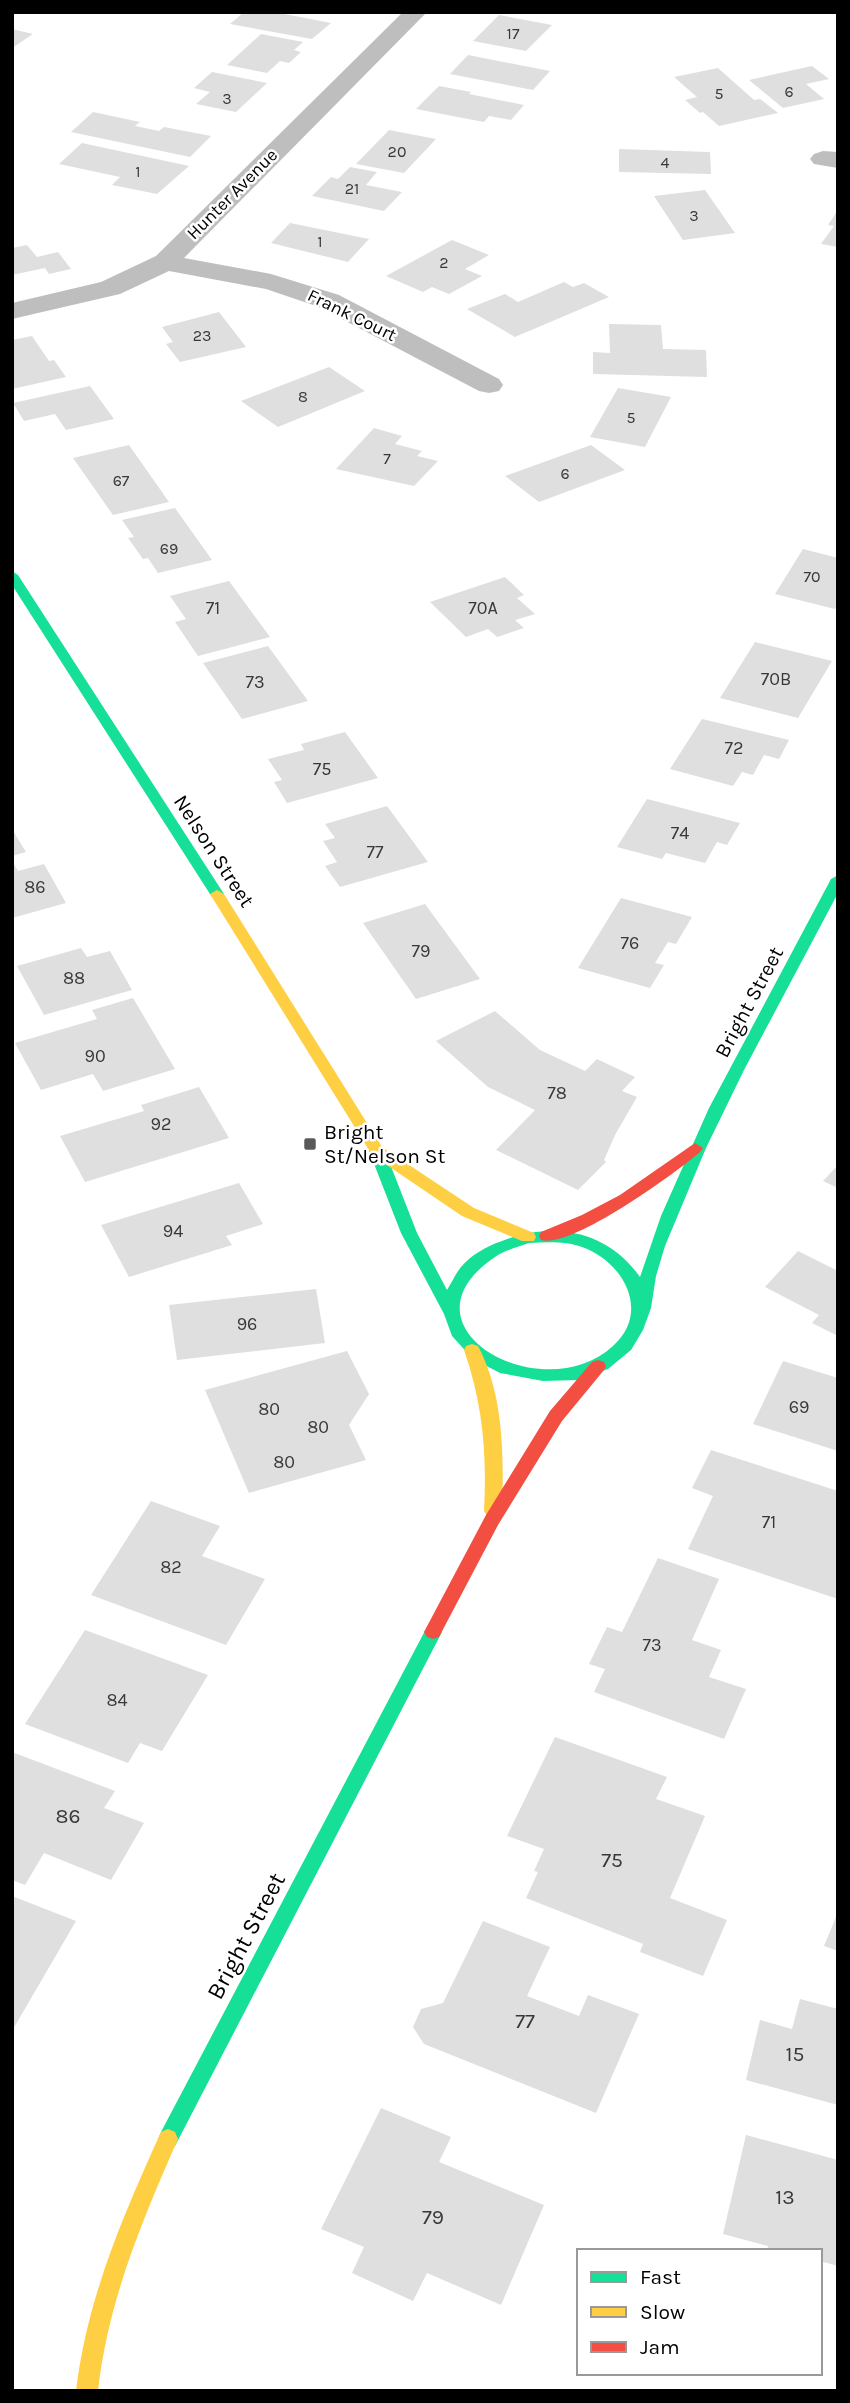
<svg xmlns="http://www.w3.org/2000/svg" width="850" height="2403" font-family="Karla,sans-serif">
  <rect width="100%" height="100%" fill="#fff"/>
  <!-- building -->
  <path fill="#dfdfdf" d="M244,12H274L331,23L312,39L230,24Z
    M499,15L552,25L526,51L473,41Z
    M12,29L33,34L12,48Z
    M261,34L303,42L294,50L301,52L289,63L280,61L267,73L227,65Z
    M468,55L550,71L533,90L450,74Z
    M812,66L829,79L806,84L824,99L783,108L749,80Z
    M718,68L754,100L760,99L778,113L719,126L703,112L700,113L685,100L697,97L674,77Z
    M212,72L267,83L236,112L196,104L210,92L194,88Z
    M439,86L471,92L469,94L524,105L511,120L489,116L484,122L416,109Z
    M93,112L140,122L135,126L159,131L164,127L211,136L190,157L71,132Z
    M389,130L436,139L404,173L356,164Z
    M82,143L189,166L157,194L112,185L120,177L59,164Z
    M619,149L710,152L711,174L619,172Z
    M350,167L377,172L366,185L402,192L384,211L312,196L331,177L338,179Z
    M705,190L735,233L683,240L654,196Z
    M838,210V247L821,244L834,226L828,225Z
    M290,223L369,239L348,262L271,243Z
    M452,240L489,255L465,269L482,276L449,294L432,287L423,292L386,276Z
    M27,245L37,257L58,252L71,269L49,274L45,268L12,275V248Z
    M564,282L573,287L584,283L609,297L515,337L467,309L505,294L518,302Z
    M219,312L246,347L180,362L166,344L173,342L162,327Z
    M609,324L661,325L663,349L706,350L707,377L593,374V352L610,353Z
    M32,336L49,361L54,360L66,377L12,389V340Z
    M329,367L365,391L278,427L241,401Z
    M90,386L114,419L66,430L55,414L24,421L13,403Z
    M618,388L671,397L645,447L590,437Z
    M374,428L402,436L395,444L422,451L417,456L438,461L414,486L336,469Z
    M129,445L169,502L113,515L73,458Z
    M591,445L625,470L539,502L505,476Z
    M175,508L212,560L158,573L148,558L143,559L128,538L134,537L122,520Z
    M803,549L838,558V604L835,609L775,594Z
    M505,577L524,595L517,598L535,614L515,620L524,628L497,637L488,629L466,637L430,602Z
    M229,581L270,637L198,656L175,622L186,619L170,596Z
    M755,642L832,661L798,718L720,698Z
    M268,646L308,701L242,719L203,663Z
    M702,719L789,740L779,759L764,755L753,775L742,772L733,786L670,769Z
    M345,732L378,778L287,803L274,782L282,780L268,759L304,750L301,744Z
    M647,799L740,823L727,845L717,842L705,863L666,853L662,859L617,847Z
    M387,806L428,862L340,887L325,866L337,862L323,841L335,838L325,824Z
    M12,829L26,852L12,856Z
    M12,861L18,871L44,864L66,903L12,918Z
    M621,898L692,917L676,944L668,942L655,963L664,965L650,988L578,968Z
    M425,904L480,979L416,999L363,923Z
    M81,948L87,957L110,951L132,990L44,1015L17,966Z
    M133,998L175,1069L103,1091L93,1074L41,1090L15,1043L97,1019L92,1010Z
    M495,1011L540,1050L585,1071L597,1059L635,1077L622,1091L637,1097L615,1135L604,1160L606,1162L578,1190L496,1150L535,1110L488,1087L436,1041Z
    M199,1087L229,1138L85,1182L60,1136L144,1111L141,1105Z
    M838,1165V1188L823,1181Z
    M239,1183L263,1224L226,1236L232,1245L129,1277L101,1225Z
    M798,1251L838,1271V1336L812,1323L819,1315L765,1287Z
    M316,1289L325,1343L177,1360L169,1305Z
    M347,1351L369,1394L349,1425L366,1460L249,1493L205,1390Z
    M783,1361L838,1378V1451L753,1424Z
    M711,1450L838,1491V1599L688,1549L713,1496L692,1488Z
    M151,1501L220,1526L202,1556L265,1579L226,1645L91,1595Z
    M658,1558L719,1579L692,1640L721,1650L709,1677L746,1689L724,1739L594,1692L605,1669L589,1664L607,1627L622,1632Z
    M85,1630L208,1675L162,1751L140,1743L128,1763L25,1724Z
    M555,1737L667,1777L656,1799L705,1816L670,1898L727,1920L703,1976L640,1952L643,1944L526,1898L538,1872L534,1871L544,1849L507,1836Z
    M12,1752L115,1791L104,1808L144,1823L111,1880L44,1853L25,1885L12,1880Z
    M12,1896L76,1921L12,2031Z
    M838,1912V1951L824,1946Z
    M483,1921L550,1947L527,1996L579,2016L588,1995L639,2014L596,2113L424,2044L413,2027L421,2009L443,2003Z
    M800,1999L838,2009V2105L746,2080L760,2020L792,2029Z
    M381,2108L451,2137L439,2162L544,2205L501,2305L427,2273L413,2301L352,2273L364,2247L321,2229Z
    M746,2135L838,2160V2266L820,2261V2251H767L768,2246L723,2234Z"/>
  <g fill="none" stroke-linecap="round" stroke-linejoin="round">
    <!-- street -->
    <path fill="#bebebe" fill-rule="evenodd" d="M403,12H427L184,258L271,274L339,295L499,379L503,385L499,391L489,393L479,391L319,307L266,289L169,271L120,294L12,319V303L101,282L156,256Z
      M823,151L838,152V168L814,164L810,159L814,154Z"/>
    <!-- fast -->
    <path fill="#16e098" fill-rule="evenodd" d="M12,571L18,575L224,894L222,897H212L210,894L12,585Z
      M838,875V893L744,1070L706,1148L665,1246L656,1276L651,1308L643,1330L631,1350L608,1369L578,1380L543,1381L500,1373L473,1359L452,1336L444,1314L401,1233L369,1151L372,1147L377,1146L385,1151L417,1233L447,1290C452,1282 456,1273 461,1267C471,1255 487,1246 502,1241C553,1221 607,1230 640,1277L661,1216L709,1108L831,879ZM529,1243C547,1242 566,1241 582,1247C624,1262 651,1312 613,1346C543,1411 391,1327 495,1257C505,1250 518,1247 529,1243Z
      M433,1625L439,1627L442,1632L175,2146L168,2149L161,2146L158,2139L161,2132L427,1627Z"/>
    <!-- slow -->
    <path fill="#ffcf43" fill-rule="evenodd" d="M217,890L224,894L382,1147L474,1208L534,1233L536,1237L534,1241H522L462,1216L372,1155L210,894Z
      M472,1344L478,1346C504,1395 504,1457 502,1511L499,1516L493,1518L487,1516L484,1511C487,1455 483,1404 464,1350L466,1346Z
      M168,2129L175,2132L178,2139C142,2221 108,2301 98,2391H76C87,2298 123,2216 161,2132Z"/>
    <!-- jam -->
    <path fill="#f24e42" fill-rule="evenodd" d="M695,1143L703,1148L700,1152C676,1173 571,1249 541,1240L539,1236L541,1232L582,1215L620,1195Z
      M598,1360L604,1362L606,1366L604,1370L562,1421L498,1525L439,1637L433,1639L427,1637L424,1632L486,1515L550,1411L592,1362Z"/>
  </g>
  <!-- markers -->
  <rect fill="#595959" stroke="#fff" stroke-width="2.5" x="303" y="1137" width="14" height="14" rx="3.5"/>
  <g text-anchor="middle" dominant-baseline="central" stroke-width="5" stroke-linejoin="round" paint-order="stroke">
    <!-- far-number labels -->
    <g font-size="16" fill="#383838">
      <text x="513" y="33">17</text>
      <text x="789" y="91">6</text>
      <text x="719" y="93">5</text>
      <text x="227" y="98">3</text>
      <text x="397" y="151">20</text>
      <text x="665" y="162">4</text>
      <text x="138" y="171">1</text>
      <text x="352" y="188">21</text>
      <text x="694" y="215">3</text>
      <text x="320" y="241">1</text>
      <text x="444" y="262">2</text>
      <text x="202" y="335">23</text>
      <text x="303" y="396">8</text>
      <text x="631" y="417">5</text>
      <text x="387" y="458">7</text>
      <text x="565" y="473">6</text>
      <text x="121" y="480">67</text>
      <text x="169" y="548">69</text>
      <text x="812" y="576">70</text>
    </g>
    <!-- far-street labels -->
    <g font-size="18" fill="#000" stroke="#fff">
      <text transform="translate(232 194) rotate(-45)">Hunter Avenue</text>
      <text transform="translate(352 315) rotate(26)">Frank Court</text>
    </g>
    <!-- number labels -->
    <g font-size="18" fill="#383838">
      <text x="213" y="608">71</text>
      <text x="483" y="608">70A</text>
      <text x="776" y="679">70B</text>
      <text x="255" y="682">73</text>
      <text x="734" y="748">72</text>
      <text x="322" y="769">75</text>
      <text x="680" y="833">74</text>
      <text x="375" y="852">77</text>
      <text x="35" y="887">86</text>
      <text x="630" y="943">76</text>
      <text x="421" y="951">79</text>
      <text x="74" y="978">88</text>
      <text x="95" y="1056">90</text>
      <text x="557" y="1093">78</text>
      <text x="161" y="1124">92</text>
      <text x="173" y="1231">94</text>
      <text x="247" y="1324">96</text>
      <text x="799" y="1407">69</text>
      <text x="269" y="1409">80</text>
      <text x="318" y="1427">80</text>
      <text x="284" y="1462">80</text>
      <text x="769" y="1522">71</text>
      <text x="171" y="1567">82</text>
      <text x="652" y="1645">73</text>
      <text x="117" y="1700">84</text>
    </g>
    <!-- street labels -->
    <g font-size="21" fill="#000" stroke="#fff">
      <text transform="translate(214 851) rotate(57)">Nelson Street</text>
      <text transform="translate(749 1002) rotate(-62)">Bright Street</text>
    </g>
    <!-- poi labels -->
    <g font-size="21" fill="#000" stroke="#fff" text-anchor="start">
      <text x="324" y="1132">Bright<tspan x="324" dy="24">St/Nelson St</tspan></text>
    </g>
    <!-- near-number labels -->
    <g font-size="21" fill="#383838">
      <text x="68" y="1816">86</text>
      <text x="612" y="1860">75</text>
      <text x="525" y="2021">77</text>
      <text x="795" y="2054">15</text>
      <text x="785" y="2197">13</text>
      <text x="433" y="2217">79</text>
    </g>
    <!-- near-street labels -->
    <g font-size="24" fill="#000" stroke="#fff">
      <text transform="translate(246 1936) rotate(-62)">Bright Street</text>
    </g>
  </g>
  <!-- border -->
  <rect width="850" height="2403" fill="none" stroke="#000000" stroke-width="28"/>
  <!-- legend -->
  <rect x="577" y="2249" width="245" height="126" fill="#ffffff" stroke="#999999" stroke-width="2"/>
  <rect x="591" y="2272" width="35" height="10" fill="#16e098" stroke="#999999" stroke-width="2"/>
  <text x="640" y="2284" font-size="21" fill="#000000">Fast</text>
  <rect x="591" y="2307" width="35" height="10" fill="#ffcf43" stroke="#999999" stroke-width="2"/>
  <text x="640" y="2319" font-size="21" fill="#000000">Slow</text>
  <rect x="591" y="2342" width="35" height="10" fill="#f24e42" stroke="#999999" stroke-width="2"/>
  <text x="640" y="2354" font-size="21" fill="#000000">Jam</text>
</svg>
